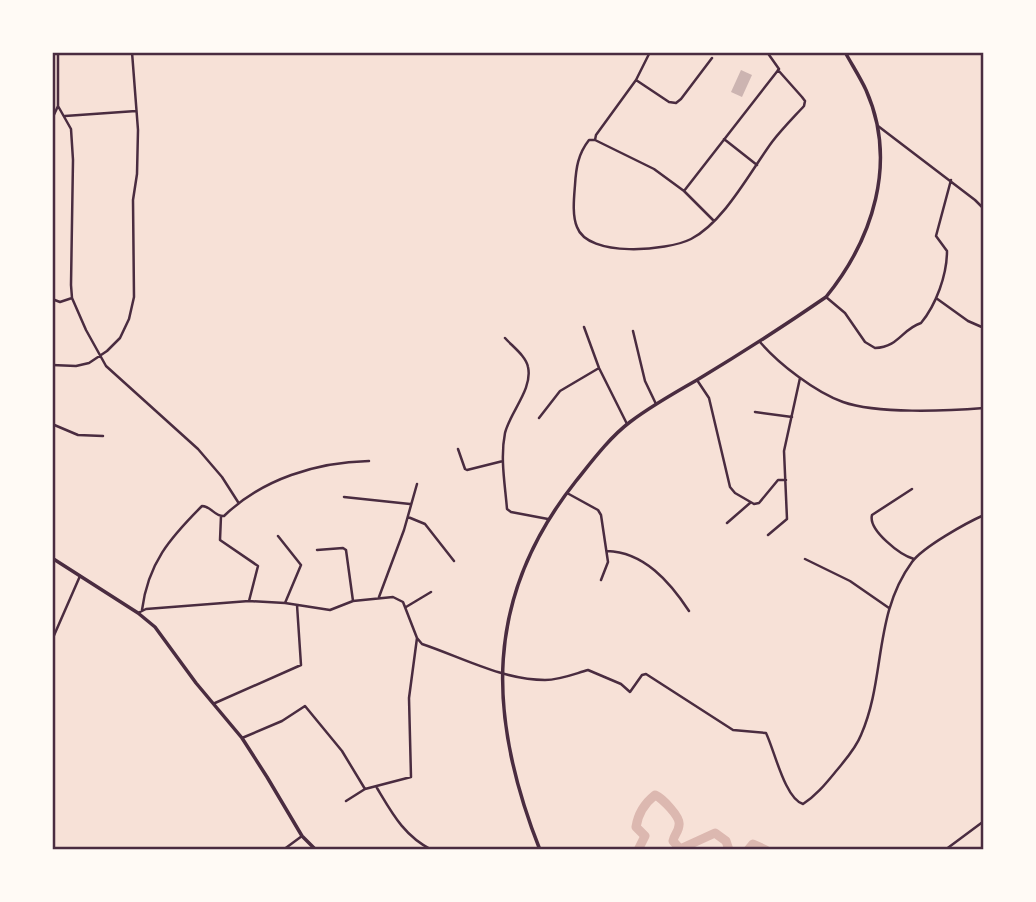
<svg xmlns="http://www.w3.org/2000/svg" width="1036" height="902" font-family="'Varela Round',sans-serif">
  <rect width="100%" height="100%" fill="#f7e1d7"/>
  <g fill="none" stroke-linecap="round" stroke-linejoin="round">
    <!-- river -->
    <path stroke="#dcb8b0" stroke-width="9" d="M638,850L645,836L636,827C638,813 645,803 655,795C662,798 681,817 679,825C679,831 674,835 673,841L680,849L715,833L726,841L729,850
      M748,850L753,844L766,850"/>
  </g>
  <!-- building -->
  <path fill="#ccb4b1" d="M741,70L752,75L742,97L731,92Z"/>
  <g fill="none" stroke-linecap="round" stroke-linejoin="round">
    <!-- minor -->
    <path stroke="#4a2c40" stroke-width="2.5" d="M650,52L636,80L596,135L595,140H589C578,154 576,168 575,185C574,198 572,215 577,227C588,258 667,251 691,239C724,222 750,172 772,142C782,129 793,118 804,106L805,101L802,97L778,70
      M636,80L669,102L676,103L681,99L712,58
      M58,106L71,129L73,160L71,285L72,298L86,330L106,366L198,449L222,477L238,502
      M65,116L136,111
      M52,119L58,106V52
      M878,126L975,200L984,209
      M724,139L757,165
      M595,140L654,169L684,191L714,221
      M684,191L779,69L767,52
      M826,297L845,313L865,342L875,348C899,347 902,329 921,323C936,305 947,275 947,251L936,236L951,180
      M936,298L968,321L984,328
      M52,299L60,302L72,298
      M584,327L599,368L627,424
      M633,331L645,381L656,404
      M505,338C512,346 526,356 528,367C533,389 510,412 505,433C500,458 505,484 507,509L511,512L548,519
      M760,342C779,364 815,392 843,402C877,414 946,411 984,408
      M52,365L76,366L89,363L107,351L120,338L129,319L134,297L133,200L137,174L138,130L132,52
      M697,380L709,398L730,487L735,493L754,504L759,503L778,480H786
      M755,412L792,417
      M539,418L560,391L599,368
      M52,424L78,435L103,436
      M458,449L465,469L467,470L503,461
      M912,489L872,515C868,530 900,555 914,559
      M567,493L598,510L601,515L608,562L601,580
      M344,497L410,504
      M221,516L220,540L258,566L249,601
      M408,517L425,524L454,561
      M727,523L750,503
      M768,535L787,519L784,451L800,378
      M278,536L301,565L285,603
      M317,550L343,548L346,550L353,601
      M607,551C644,552 670,582 689,611
      M805,559L850,581L889,608
      M379,597L404,530L417,484
      M406,607L431,592
      M142,610C148,563 170,538 202,506C211,506 215,517 224,516C262,479 317,462 369,461
      M138,613L146,609L249,601L285,603L330,610L353,601L393,597L403,602L417,638L422,644C461,657 503,680 545,680C560,680 574,674 588,670L621,684L630,692L642,675L646,674L733,730L766,733C774,749 785,799 803,804C817,795 827,782 837,770C846,759 856,748 861,735C886,678 873,615 912,562C923,547 966,523 984,515
      M52,640L80,576
      M215,703L301,665L297,605
      M242,738L282,721L305,706L342,751L365,789
      M377,788C392,813 404,836 432,850
      M346,801L365,789L411,777L409,698L417,638
      M283,850L302,836
      M945,850L984,821"/>
    <!-- secondary -->
    <path stroke="#4a2c40" stroke-width="3.5" d="M52,558L138,613L155,627L196,683L242,738L267,777L302,836L316,850"/>
    <!-- trunk -->
    <path stroke="#4a2c40" stroke-width="3.5" d="M540,850C487,716 483,598 576,481C592,461 610,437 630,422C651,406 674,393 697,380C740,354 784,326 826,297C873,239 898,162 866,90C860,77 852,65 845,52"/>
  </g>
  <!-- border -->
  <rect width="1036" height="902" fill="none" stroke="#fffaf5" stroke-width="108"/>
  <rect x="54" y="54" width="928" height="794" fill="none" stroke="#4a2c40" stroke-width="2.5"/>
</svg>
